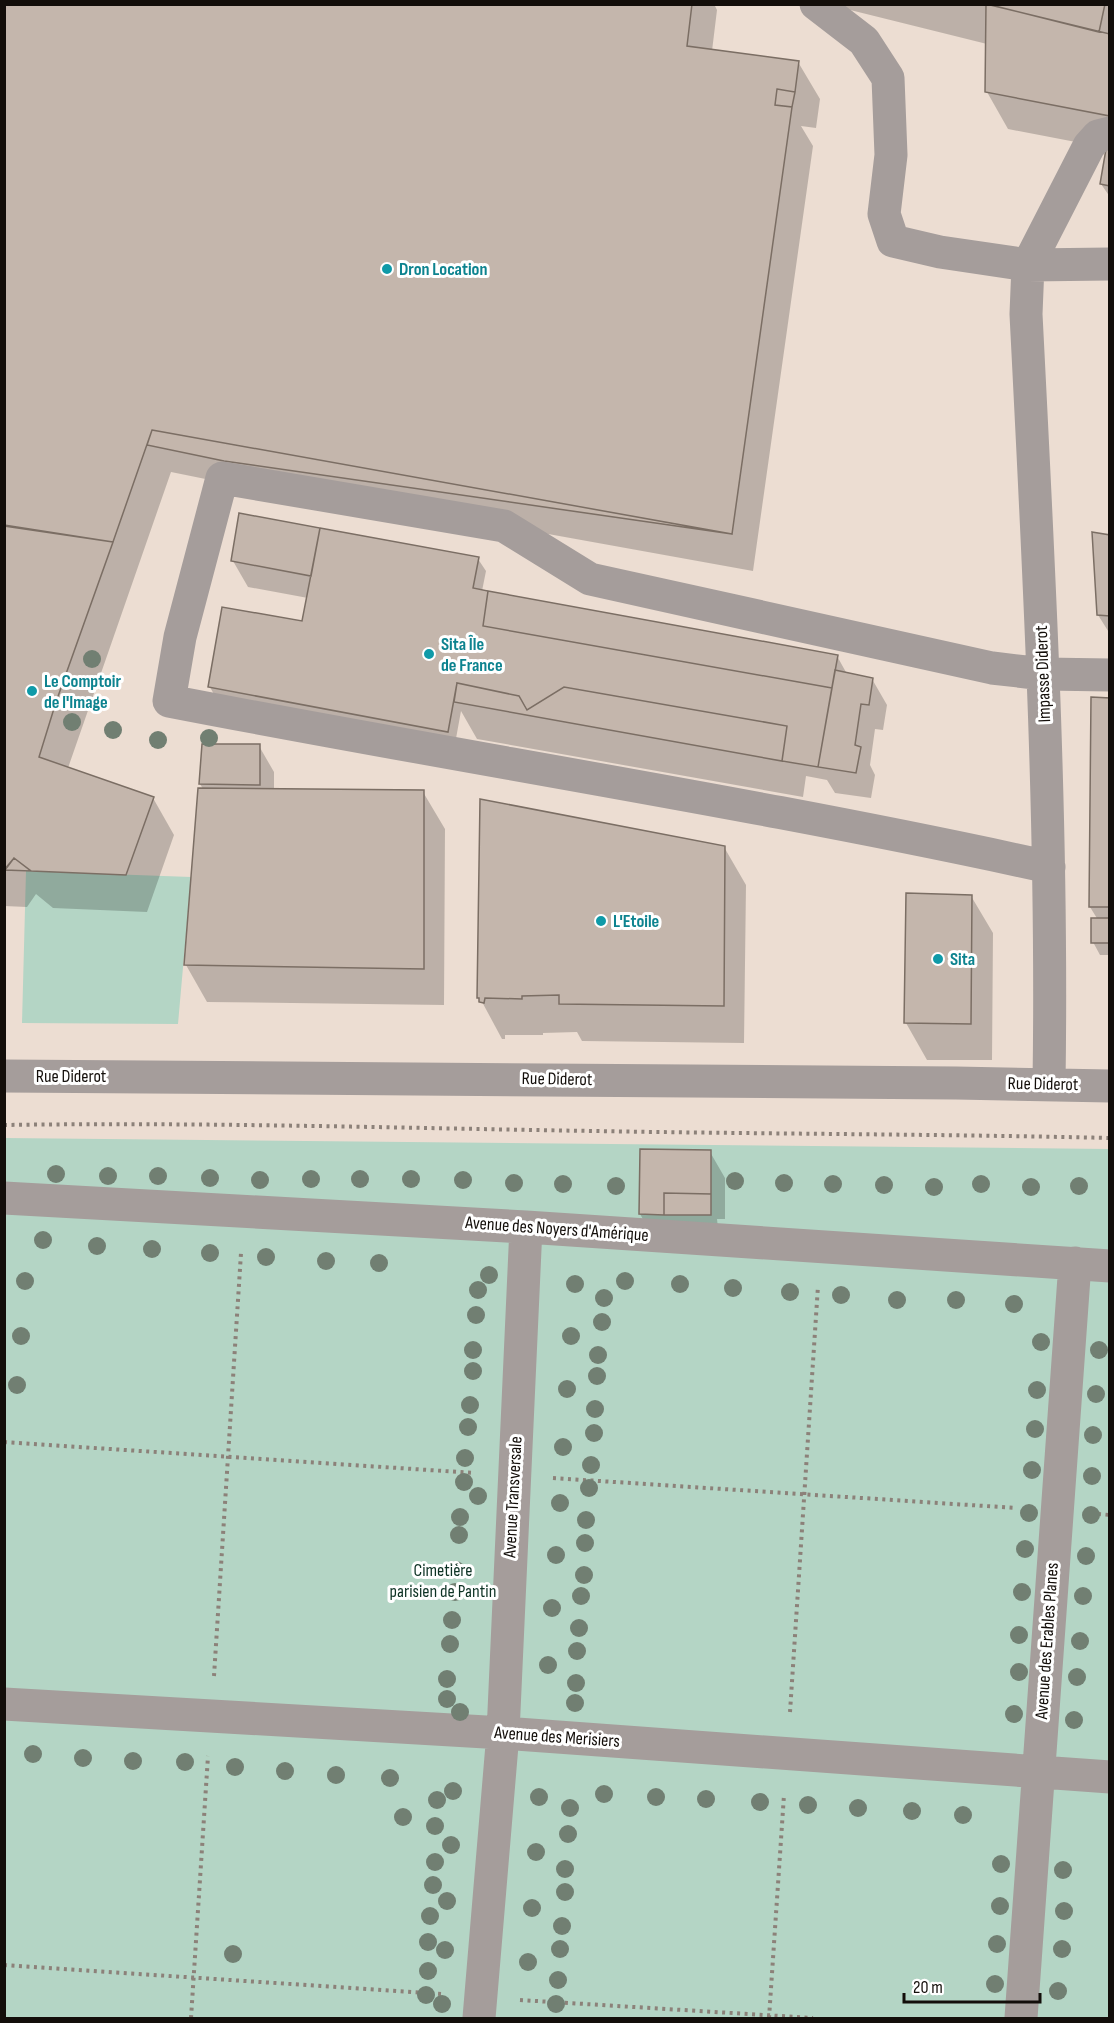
<svg xmlns="http://www.w3.org/2000/svg" width="1114" height="2023" font-family="'Sofia Sans Condensed',sans-serif">
  <rect width="100%" height="100%" fill="#ecddd2"/>
  <!-- green -->
  <path fill="#b4d5c5" d="M26,871L191,877L178,1024L22,1023Z
    M4,1138L1109,1149V2018H5Z"/>
  <!-- shadow -->
  <path fill="#0003" d="M4,4H714L717,10L712,51L798,62L820,99L816,128L801,126L813,146L753,571L459,518L240,486L171,472L68,768L153,798L174,835L147,912L53,908L36,894L27,907L4,906V874L20,852L17,851L4,869Z
    M826,4H1110V197L1101,184L1107,148L1008,129L987,92V44Z
    M1110,537V634L1098,615Z
    M478,559L486,571L482,591L837,656L847,674L872,679L887,705L883,730L875,729L870,765L875,775L871,798L835,793L827,780L806,776L803,797L477,739L461,711L455,744L217,700L210,687L304,623L308,598L248,587L233,561Z
    M1110,699V955H1100L1093,942L1098,920L1090,907Z
    M259,746L274,772V790L423,792L445,829L444,1005L207,1002L186,965L203,789L200,784Z
    M724,847L746,885L744,1043L582,1041L577,1032L543,1033V1035H505V1039H502L481,1000Z
    M971,896L993,933L992,1060H927L906,1023Z
    M710,1152L725,1178V1219H717L718,1228L655,1240L640,1214Z"/>
  <!-- building -->
  <path fill="#c4b6ac" stroke="#7b6e64" stroke-width="1.5" d="M4,4H692L687,46L799,61L795,92L777,89L775,105L792,107L732,534L152,430L113,542L4,525Z
    M986,4L1110,34V116L985,92Z
    M987,4H1105L1099,32Z
    M777,89L795,92L792,107L775,105Z
    M1106,149H1110V186L1100,184Z
    M152,430L732,534L224,461L147,445Z
    M239,513L320,528L311,576L231,561Z
    M4,526L113,542L56,702L39,757L154,797L126,875L31,871L14,858L4,870Z
    M320,528L479,557L473,588L488,591L483,626L832,688L818,767L782,761L787,726L564,687L527,710L519,696L457,683L448,732L208,687L222,607L302,621Z
    M1092,532L1110,535V616L1097,615Z
    M488,591L838,655L832,688L483,626Z
    M835,670L873,678L869,705L861,704L855,745L861,747L856,773L818,767Z
    M457,683L519,696L527,710L564,687L787,726L782,761L454,702Z
    M1091,697L1110,698V907H1089Z
    M202,744H260V785L199,784Z
    M198,788L424,790V969L184,965Z
    M480,799L725,846L724,1006L559,1004V995L522,996V999L485,998L484,1003L479,1002V998H477Z
    M14,858L31,871L5,870Z
    M906,893L972,895L971,1024L904,1023Z
    M1091,918H1110V943H1091Z
    M640,1149L711,1150V1194L664,1193V1215L639,1214Z
    M664,1193L711,1194V1215H664Z"/>
  <g fill="none" stroke-linecap="round" stroke-linejoin="round">
    <!-- path -->
    <path stroke="#8c8179" stroke-width="4" stroke-dasharray="3 4.5" stroke-linecap="butt" d="M4,1125C201,1122 397,1128 593,1131C765,1134 937,1134 1110,1138
      M4,1442L474,1473
      M553,1478L1016,1508
      M1098,1514L1110,1515
      M214,1676L241,1253
      M790,1712L818,1286
      M4,1965L441,1994
      M520,2000L813,2018
      M191,2018L208,1756
      M769,2018L784,1795"/>
    <!-- minor -->
    <path stroke="#a59d9b" stroke-width="33" d="M816,4L864,41L888,78L891,155L884,214L893,241L940,252L1028,265L1110,264
      M1049,867C758,803 462,758 169,701L180,637L222,478L504,526L590,579L992,668L1044,674L1110,675
      M4,1076L956,1083L1110,1086
      M1049,1084C1053,827 1039,570 1026,314L1028,265L1089,146L1098,136L1110,133
      M4,1198L526,1227L1110,1266
      M4,1704L503,1733L1110,1777
      M479,2018L503,1733L526,1227
      M1021,2018L1075,1263"/>
  </g>
  <!-- trees -->
  <g fill="#717f72">
    <circle cx="92" cy="659" r="9"/>
    <circle cx="72" cy="722" r="9"/>
    <circle cx="113" cy="730" r="9"/>
    <circle cx="209" cy="738" r="9"/>
    <circle cx="158" cy="740" r="9"/>
    <circle cx="56" cy="1174" r="9"/>
    <circle cx="108" cy="1176" r="9"/>
    <circle cx="158" cy="1176" r="9"/>
    <circle cx="210" cy="1178" r="9"/>
    <circle cx="311" cy="1179" r="9"/>
    <circle cx="360" cy="1179" r="9"/>
    <circle cx="411" cy="1179" r="9"/>
    <circle cx="260" cy="1180" r="9"/>
    <circle cx="463" cy="1180" r="9"/>
    <circle cx="735" cy="1181" r="9"/>
    <circle cx="514" cy="1183" r="9"/>
    <circle cx="784" cy="1183" r="9"/>
    <circle cx="563" cy="1184" r="9"/>
    <circle cx="833" cy="1184" r="9"/>
    <circle cx="981" cy="1184" r="9"/>
    <circle cx="884" cy="1185" r="9"/>
    <circle cx="616" cy="1186" r="9"/>
    <circle cx="1079" cy="1186" r="9"/>
    <circle cx="934" cy="1187" r="9"/>
    <circle cx="1031" cy="1187" r="9"/>
    <circle cx="43" cy="1240" r="9"/>
    <circle cx="97" cy="1246" r="9"/>
    <circle cx="152" cy="1249" r="9"/>
    <circle cx="210" cy="1253" r="9"/>
    <circle cx="266" cy="1257" r="9"/>
    <circle cx="326" cy="1261" r="9"/>
    <circle cx="379" cy="1263" r="9"/>
    <circle cx="489" cy="1275" r="9"/>
    <circle cx="25" cy="1281" r="9"/>
    <circle cx="625" cy="1281" r="9"/>
    <circle cx="575" cy="1284" r="9"/>
    <circle cx="680" cy="1284" r="9"/>
    <circle cx="733" cy="1288" r="9"/>
    <circle cx="478" cy="1290" r="9"/>
    <circle cx="790" cy="1292" r="9"/>
    <circle cx="841" cy="1295" r="9"/>
    <circle cx="604" cy="1298" r="9"/>
    <circle cx="897" cy="1300" r="9"/>
    <circle cx="956" cy="1300" r="9"/>
    <circle cx="1014" cy="1304" r="9"/>
    <circle cx="476" cy="1315" r="9"/>
    <circle cx="602" cy="1322" r="9"/>
    <circle cx="21" cy="1336" r="9"/>
    <circle cx="571" cy="1336" r="9"/>
    <circle cx="1041" cy="1342" r="9"/>
    <circle cx="473" cy="1350" r="9"/>
    <circle cx="1099" cy="1350" r="9"/>
    <circle cx="598" cy="1355" r="9"/>
    <circle cx="473" cy="1371" r="9"/>
    <circle cx="597" cy="1376" r="9"/>
    <circle cx="17" cy="1385" r="9"/>
    <circle cx="567" cy="1389" r="9"/>
    <circle cx="1037" cy="1390" r="9"/>
    <circle cx="1096" cy="1394" r="9"/>
    <circle cx="470" cy="1405" r="9"/>
    <circle cx="595" cy="1409" r="9"/>
    <circle cx="468" cy="1427" r="9"/>
    <circle cx="1035" cy="1429" r="9"/>
    <circle cx="594" cy="1433" r="9"/>
    <circle cx="1093" cy="1435" r="9"/>
    <circle cx="563" cy="1447" r="9"/>
    <circle cx="465" cy="1458" r="9"/>
    <circle cx="591" cy="1465" r="9"/>
    <circle cx="1032" cy="1470" r="9"/>
    <circle cx="1092" cy="1476" r="9"/>
    <circle cx="464" cy="1482" r="9"/>
    <circle cx="589" cy="1488" r="9"/>
    <circle cx="478" cy="1496" r="9"/>
    <circle cx="560" cy="1503" r="9"/>
    <circle cx="1029" cy="1513" r="9"/>
    <circle cx="1091" cy="1515" r="9"/>
    <circle cx="460" cy="1517" r="9"/>
    <circle cx="586" cy="1520" r="9"/>
    <circle cx="459" cy="1535" r="9"/>
    <circle cx="585" cy="1543" r="9"/>
    <circle cx="1025" cy="1549" r="9"/>
    <circle cx="556" cy="1555" r="9"/>
    <circle cx="1086" cy="1556" r="9"/>
    <circle cx="456" cy="1570" r="9"/>
    <circle cx="584" cy="1575" r="9"/>
    <circle cx="455" cy="1592" r="9"/>
    <circle cx="1022" cy="1592" r="9"/>
    <circle cx="581" cy="1596" r="9"/>
    <circle cx="1083" cy="1596" r="9"/>
    <circle cx="552" cy="1608" r="9"/>
    <circle cx="452" cy="1620" r="9"/>
    <circle cx="579" cy="1628" r="9"/>
    <circle cx="1019" cy="1635" r="9"/>
    <circle cx="1080" cy="1641" r="9"/>
    <circle cx="450" cy="1644" r="9"/>
    <circle cx="577" cy="1651" r="9"/>
    <circle cx="548" cy="1665" r="9"/>
    <circle cx="1019" cy="1672" r="9"/>
    <circle cx="1077" cy="1677" r="9"/>
    <circle cx="447" cy="1679" r="9"/>
    <circle cx="576" cy="1683" r="9"/>
    <circle cx="447" cy="1699" r="9"/>
    <circle cx="575" cy="1703" r="9"/>
    <circle cx="460" cy="1712" r="9"/>
    <circle cx="1014" cy="1714" r="9"/>
    <circle cx="1074" cy="1720" r="9"/>
    <circle cx="33" cy="1754" r="9"/>
    <circle cx="83" cy="1758" r="9"/>
    <circle cx="133" cy="1761" r="9"/>
    <circle cx="185" cy="1762" r="9"/>
    <circle cx="235" cy="1767" r="9"/>
    <circle cx="285" cy="1771" r="9"/>
    <circle cx="336" cy="1775" r="9"/>
    <circle cx="390" cy="1778" r="9"/>
    <circle cx="453" cy="1791" r="9"/>
    <circle cx="604" cy="1794" r="9"/>
    <circle cx="539" cy="1797" r="9"/>
    <circle cx="656" cy="1797" r="9"/>
    <circle cx="706" cy="1799" r="9"/>
    <circle cx="437" cy="1800" r="9"/>
    <circle cx="760" cy="1802" r="9"/>
    <circle cx="808" cy="1805" r="9"/>
    <circle cx="570" cy="1808" r="9"/>
    <circle cx="858" cy="1808" r="9"/>
    <circle cx="912" cy="1811" r="9"/>
    <circle cx="963" cy="1815" r="9"/>
    <circle cx="403" cy="1817" r="9"/>
    <circle cx="435" cy="1826" r="9"/>
    <circle cx="568" cy="1834" r="9"/>
    <circle cx="451" cy="1845" r="9"/>
    <circle cx="536" cy="1852" r="9"/>
    <circle cx="435" cy="1862" r="9"/>
    <circle cx="1001" cy="1864" r="9"/>
    <circle cx="565" cy="1869" r="9"/>
    <circle cx="1063" cy="1870" r="9"/>
    <circle cx="433" cy="1885" r="9"/>
    <circle cx="565" cy="1892" r="9"/>
    <circle cx="447" cy="1901" r="9"/>
    <circle cx="1000" cy="1906" r="9"/>
    <circle cx="532" cy="1908" r="9"/>
    <circle cx="1064" cy="1911" r="9"/>
    <circle cx="430" cy="1916" r="9"/>
    <circle cx="562" cy="1926" r="9"/>
    <circle cx="428" cy="1942" r="9"/>
    <circle cx="997" cy="1944" r="9"/>
    <circle cx="560" cy="1949" r="9"/>
    <circle cx="1062" cy="1949" r="9"/>
    <circle cx="445" cy="1950" r="9"/>
    <circle cx="233" cy="1954" r="9"/>
    <circle cx="528" cy="1962" r="9"/>
    <circle cx="428" cy="1971" r="9"/>
    <circle cx="558" cy="1980" r="9"/>
    <circle cx="995" cy="1984" r="9"/>
    <circle cx="1058" cy="1991" r="9"/>
    <circle cx="426" cy="1995" r="9"/>
    <circle cx="442" cy="2004" r="9"/>
    <circle cx="556" cy="2004" r="9"/>
  </g>
  <!-- markers -->
  <g fill="#0f9aa8" stroke="#fff" stroke-width="2">
    <circle cx="387" cy="269" r="6"/>
    <circle cx="429" cy="654" r="6"/>
    <circle cx="32" cy="691" r="6"/>
    <circle cx="601" cy="921" r="6"/>
    <circle cx="938" cy="959" r="6"/>
  </g>
  <g text-anchor="middle" dominant-baseline="central" stroke-width="6" stroke-linejoin="round" paint-order="stroke">
    <!-- culture labels -->
    <g font-size="18" font-weight="bold" fill="#0d838f" stroke="#fff" text-anchor="start">
      <text x="399" y="269">Dron Location</text>
      <text x="441" y="644">Sita Île<tspan x="441" dy="21">de France</tspan></text>
      <text x="44" y="681">Le Comptoir<tspan x="44" dy="21">de l'Image</tspan></text>
      <text x="613" y="921">L'Etoile</text>
      <text x="950" y="959">Sita</text>
    </g>
    <!-- street labels -->
    <g font-size="18" fill="#130e0a" stroke="#fff">
      <text transform="translate(1043 674) rotate(-92)">Impasse Diderot</text>
      <text x="71" y="1076">Rue Diderot</text>
      <text transform="translate(557 1079) rotate(1)">Rue Diderot</text>
      <text transform="translate(1043 1084) rotate(1)">Rue Diderot</text>
      <text transform="translate(557 1229) rotate(4)">Avenue des Noyers d'Amérique</text>
      <text transform="translate(513 1497) rotate(-87)">Avenue Transversale</text>
      <text transform="translate(1047 1641) rotate(-86)">Avenue des Erables Planes</text>
      <text transform="translate(557 1737) rotate(4)">Avenue des Merisiers</text>
    </g>
    <!-- park labels -->
    <g font-size="18" fill="#0d3224" stroke="#fff">
      <text x="443" y="1570">Cimetière<tspan x="443" dy="21">parisien de Pantin</tspan></text>
    </g>
  </g>
  <!-- border -->
  <rect width="1114" height="2023" fill="none" stroke="#130e0a" stroke-width="12"/>
  <!-- scale -->
  <path d="M904 1993v9h136v-9" fill="none" stroke="#130e0a" stroke-width="3"/>
  <text x="913" y="1993" font-size="18" fill="#130e0a" stroke="#ffffff" stroke-width="4.5" paint-order="stroke">20 m</text>
</svg>
